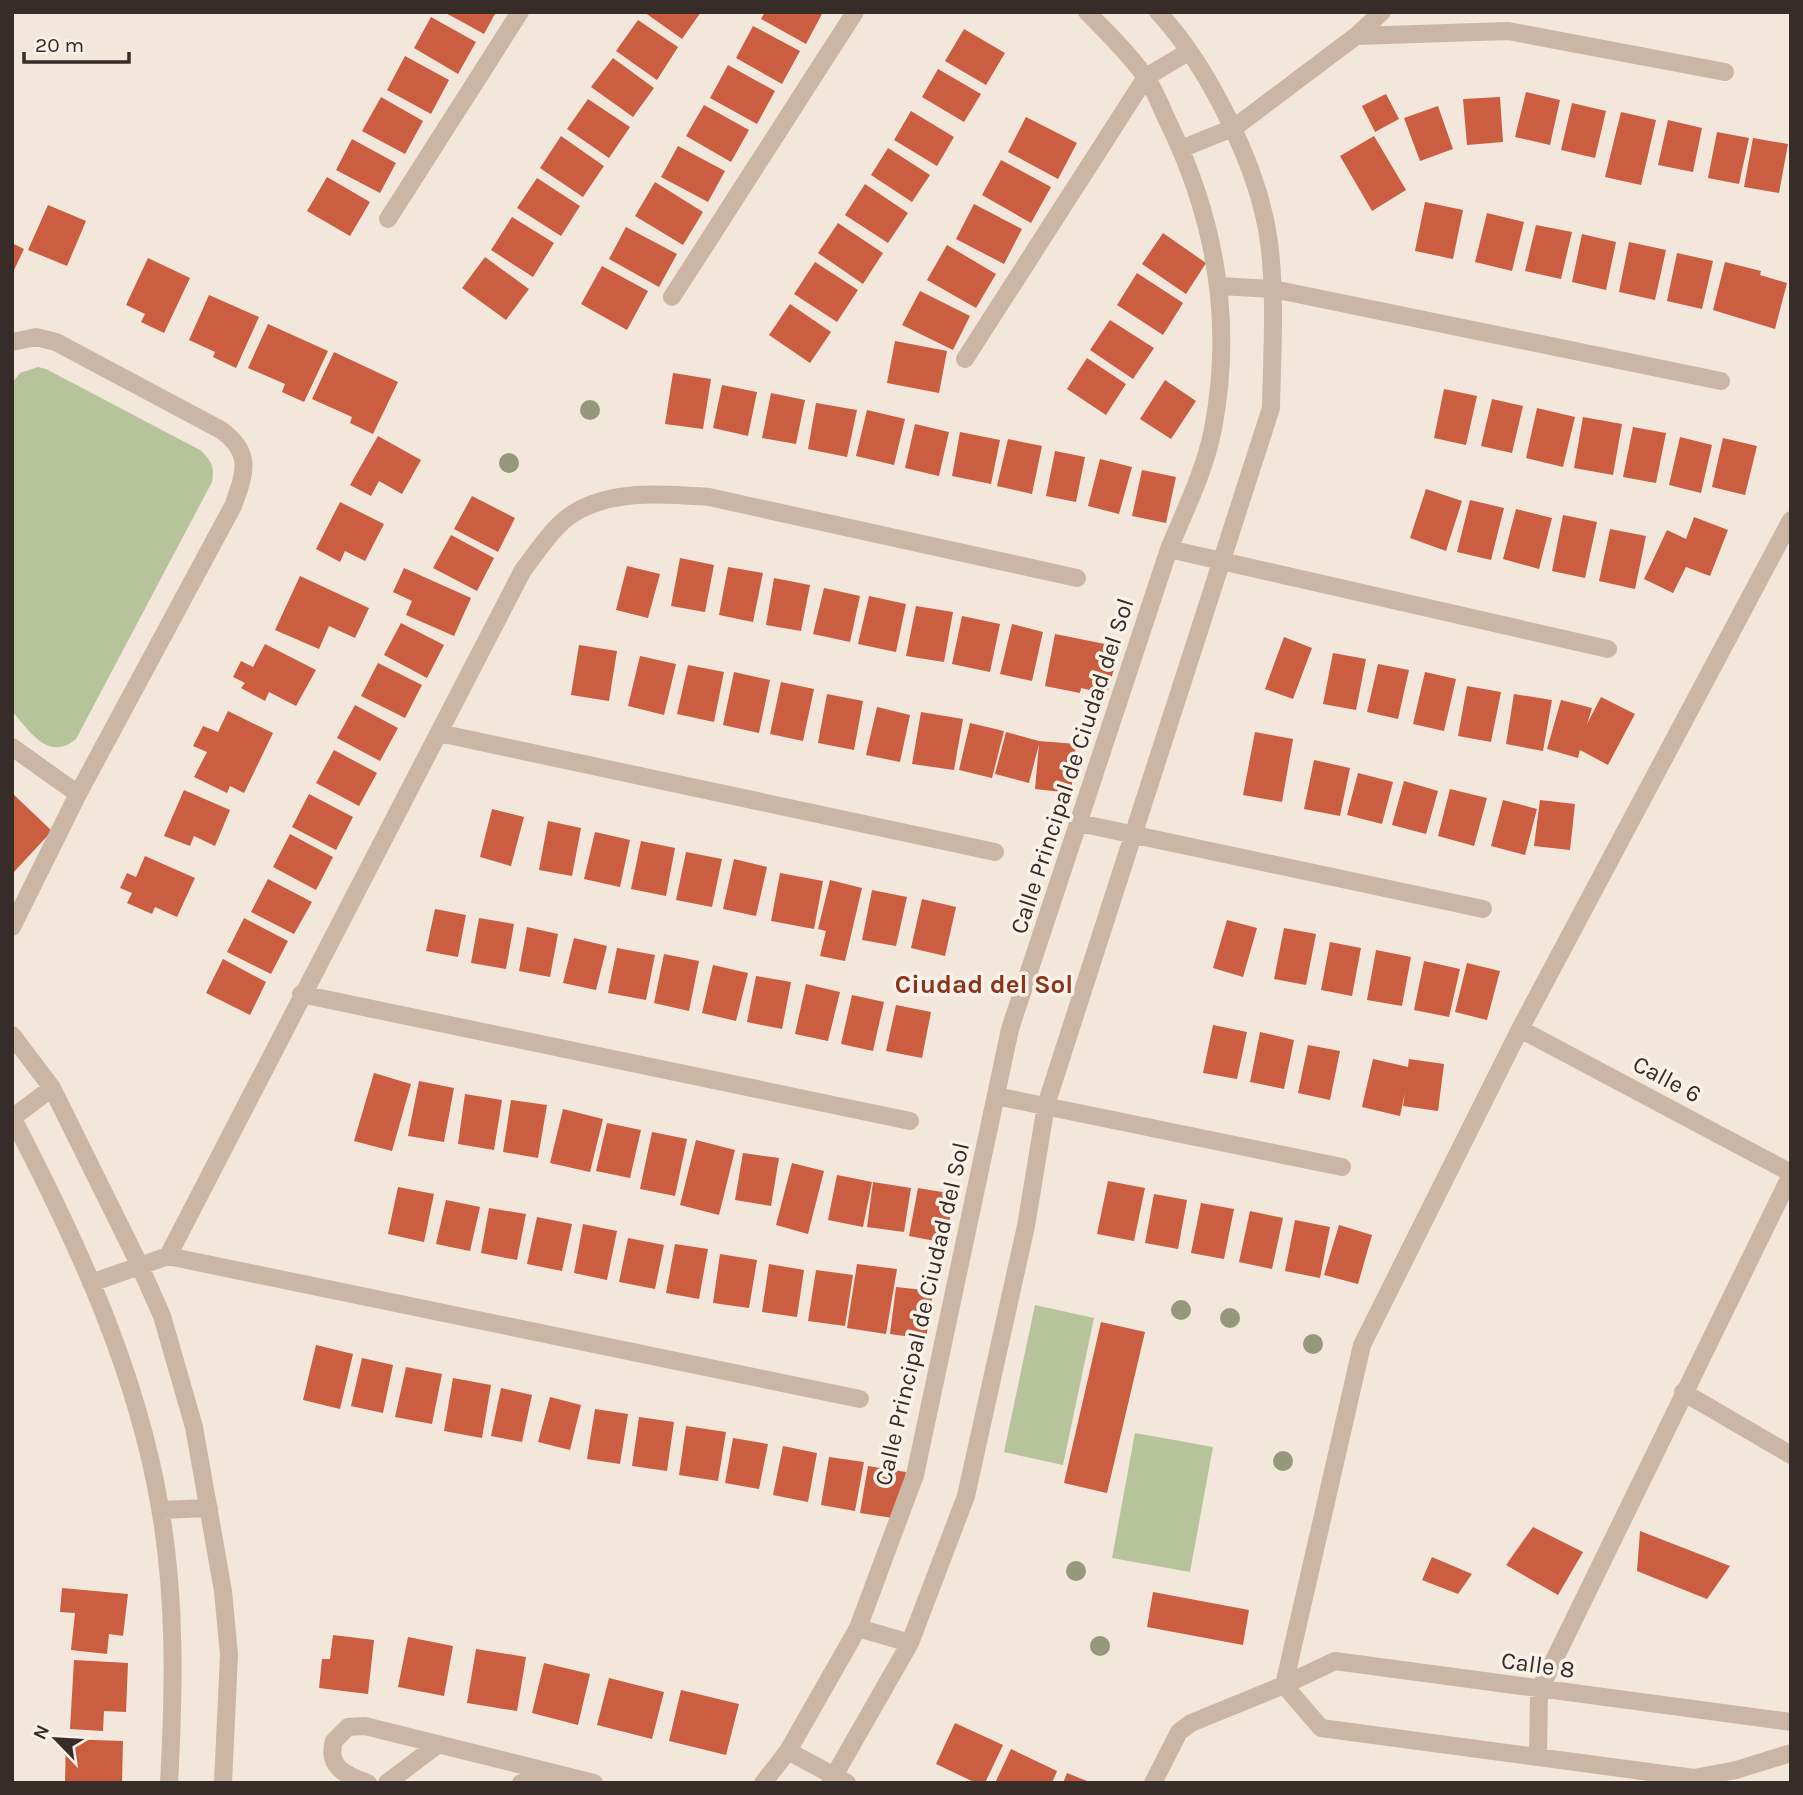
<svg xmlns="http://www.w3.org/2000/svg" width="1803" height="1795" font-family="Karla,sans-serif">
  <rect width="100%" height="100%" fill="#f3e7db"/>
  <!-- green -->
  <path fill="#b7c39a" d="M38,367L46,369L200,450C211,460 215,467 212,482L76,739C49,762 30,732 12,711V383L20,373Z
    M1035,1305L1094,1318L1063,1465L1004,1452Z
    M1135,1433L1213,1447L1190,1572L1112,1558Z"/>
  <!-- building -->
  <path fill="#cb5d41" d="M444,12H496L484,34Z
    M644,12H701L682,39Z
    M765,12H823L806,44L761,19Z
    M431,17L476,42L458,74L414,48Z
    M638,20L678,47L657,80L616,51Z
    M753,26L800,51L782,84L736,58Z
    M964,29L1005,53L986,85L945,61Z
    M405,56L449,80L431,114L387,90Z
    M613,58L654,88L633,117L591,87Z
    M728,65L775,91L757,124L710,98Z
    M938,69L981,94L964,122L922,97Z
    M1526,92L1560,100L1550,145L1515,137Z
    M1386,94L1399,119L1375,132L1362,106Z
    M381,97L423,121L405,154L362,131Z
    M1500,97L1503,142L1467,145L1463,99Z
    M588,99L630,127L609,158L567,129Z
    M1572,103L1606,111L1595,158L1561,150Z
    M704,105L749,130L731,162L686,136Z
    M1438,106L1453,149L1420,161L1404,118Z
    M911,111L954,137L937,166L894,140Z
    M1621,112L1656,120L1641,185L1605,177Z
    M1026,117L1077,143L1058,179L1008,152Z
    M1668,120L1702,128L1693,172L1658,165Z
    M1717,132L1749,138L1739,184L1708,178Z
    M561,136L604,166L583,197L540,168Z
    M1374,136L1406,190L1372,211L1340,156Z
    M1753,138L1788,144L1779,193L1744,187Z
    M352,139L396,163L380,193L336,170Z
    M678,146L725,171L708,202L661,177Z
    M888,148L930,175L912,202L871,175Z
    M1001,160L1051,187L1031,223L982,195Z
    M327,177L370,202L350,236L307,211Z
    M537,178L580,206L561,236L517,208Z
    M655,182L703,212L683,245L635,216Z
    M865,184L908,213L888,243L845,215Z
    M1425,202L1463,210L1453,259L1415,251Z
    M974,204L1022,229L1004,264L956,239Z
    M48,205L86,221L67,266L28,250Z
    M1487,213L1524,222L1512,271L1475,262Z
    M512,217L554,243L533,277L491,250Z
    M838,223L883,253L863,284L818,253Z
    M1536,225L1572,232L1561,279L1525,271Z
    M626,227L677,254L659,287L609,259Z
    M1163,233L1206,263L1186,294L1142,264Z
    M1582,234L1616,242L1606,290L1572,282Z
    M1629,242L1666,250L1655,300L1619,292Z
    M12,243L24,249L14,270H12Z
    M947,245L996,274L976,308L927,280Z
    M1677,253L1713,261L1702,309L1667,301Z
    M485,257L529,289L506,320L462,288Z
    M148,258L190,278L164,333L141,322L145,314L126,305Z
    M815,262L858,290L837,322L794,294Z
    M1725,262L1761,271L1760,275L1787,283L1775,329L1713,310Z
    M602,266L648,291L627,330L581,304Z
    M1137,273L1183,303L1163,335L1117,305Z
    M920,291L970,316L953,350L902,325Z
    M209,295L259,317L236,368L213,357L215,352L189,340Z
    M790,304L831,332L810,363L769,335Z
    M1110,320L1154,348L1133,379L1090,350Z
    M268,324L328,351L304,402L282,392L285,384L248,368Z
    M895,341L947,351L939,393L887,383Z
    M334,352L398,382L373,434L350,423L352,417L312,399Z
    M1087,358L1126,384L1106,415L1067,389Z
    M673,373L711,379L703,429L665,424Z
    M1165,380L1196,401L1171,439L1140,419Z
    M722,385L757,392L748,436L713,428Z
    M1444,389L1477,396L1466,445L1434,438Z
    M771,393L805,400L796,444L762,438Z
    M1492,399L1523,406L1512,453L1481,446Z
    M816,403L857,410L847,457L808,449Z
    M1537,408L1575,417L1563,467L1526,458Z
    M867,410L905,419L894,465L856,456Z
    M1583,417L1622,424L1613,475L1574,468Z
    M915,424L949,432L939,476L905,468Z
    M1633,427L1666,433L1656,483L1623,477Z
    M960,432L1000,440L991,484L952,476Z
    M378,436L421,460L402,494L379,481L371,496L350,485Z
    M1680,437L1712,445L1701,493L1669,485Z
    M1723,438L1757,446L1745,495L1712,487Z
    M1008,439L1042,446L1032,494L997,486Z
    M1055,451L1085,457L1076,502L1046,496Z
    M1100,459L1132,467L1119,514L1088,506Z
    M1142,470L1176,477L1166,523L1132,516Z
    M1426,489L1462,501L1446,551L1410,538Z
    M472,496L515,518L498,552L454,529Z
    M1470,500L1504,508L1491,560L1457,552Z
    M340,502L384,524L365,561L345,551L340,562L316,549Z
    M1516,509L1552,518L1539,569L1503,559Z
    M1563,515L1597,522L1585,578L1552,571Z
    M1694,517L1728,530L1710,576L1686,567L1673,593L1644,579L1667,530L1686,539Z
    M1610,529L1646,536L1635,589L1599,581Z
    M451,535L494,558L477,591L433,568Z
    M680,558L714,565L705,612L671,606Z
    M627,566L660,574L648,618L616,610Z
    M728,567L763,573L753,622L719,615Z
    M404,568L471,598L454,636L406,615L412,601L393,592Z
    M300,576L369,608L355,638L329,626L319,649L275,630Z
    M774,578L810,585L801,631L766,625Z
    M824,588L860,596L850,642L813,634Z
    M869,596L906,604L896,652L858,644Z
    M916,606L953,612L944,662L906,656Z
    M962,616L1000,624L990,672L952,664Z
    M401,623L444,645L427,678L384,655Z
    M1012,624L1043,632L1032,681L1000,674Z
    M1055,634L1120,647L1107,694L1081,688L1080,693L1045,686Z
    M1284,637L1312,648L1293,699L1265,689Z
    M265,644L316,670L296,706L269,692L265,701L241,688L245,683L233,677L241,661L253,667Z
    M579,645L617,651L609,701L571,695Z
    M1333,653L1366,659L1356,710L1323,704Z
    M640,656L676,664L664,715L628,706Z
    M378,663L422,685L405,718L361,696Z
    M1378,664L1409,670L1398,719L1367,712Z
    M688,665L724,672L714,722L677,714Z
    M734,672L770,680L759,733L723,725Z
    M1425,672L1456,679L1444,731L1413,724Z
    M781,682L814,689L803,741L770,734Z
    M1467,686L1501,692L1491,742L1458,736Z
    M827,694L863,701L854,750L818,743Z
    M1514,694L1552,700L1543,751L1506,744Z
    M1601,697L1635,714L1608,765L1580,750L1578,758L1547,749L1561,700L1592,708L1587,724Z
    M355,705L398,728L380,761L337,738Z
    M877,707L910,715L900,762L866,755Z
    M228,711L273,733L244,793L230,786L227,793L194,777L207,752L193,746L203,726L218,732Z
    M921,712L963,719L954,770L912,764Z
    M970,723L1004,731L992,778L959,770Z
    M1006,732L1039,741L1076,744L1071,793L1035,789L1039,744L1029,783L995,774Z
    M1255,732L1293,739L1282,802L1243,795Z
    M334,750L377,773L359,806L316,783Z
    M1314,760L1350,768L1340,816L1304,809Z
    M1358,773L1393,782L1382,824L1347,815Z
    M1404,781L1438,791L1426,834L1392,825Z
    M1450,789L1487,798L1474,846L1438,836Z
    M184,790L230,810L215,846L194,836L190,846L164,836Z
    M12,793L52,831L12,874Z
    M309,794L353,817L336,850L292,827Z
    M1503,800L1537,809L1525,855L1491,846Z
    M1540,800L1575,804L1570,850L1534,846Z
    M492,809L524,817L511,866L480,857Z
    M548,821L581,828L572,876L539,870Z
    M595,832L630,840L620,887L584,879Z
    M290,834L333,857L316,890L273,867Z
    M641,841L675,848L666,896L631,889Z
    M686,852L722,859L712,907L676,900Z
    M145,856L195,878L177,917L155,907L152,914L127,903L132,893L120,888L127,873L136,877Z
    M734,859L767,867L756,916L723,909Z
    M780,873L823,881L814,929L771,921Z
    M268,879L312,902L294,934L251,912Z
    M830,880L862,888L845,961L820,956L826,931L818,929Z
    M872,890L907,897L896,946L862,940Z
    M922,899L956,907L945,956L911,948Z
    M435,909L466,915L458,957L426,951Z
    M244,918L288,941L271,974L227,952Z
    M479,918L514,924L506,969L471,963Z
    M1227,920L1257,928L1243,977L1213,968Z
    M527,927L558,934L550,977L519,971Z
    M1284,928L1316,934L1306,985L1274,979Z
    M574,938L607,946L596,990L563,983Z
    M1330,942L1361,948L1352,996L1321,990Z
    M617,948L655,955L646,1000L608,993Z
    M1376,950L1411,957L1402,1006L1367,1000Z
    M664,954L699,961L689,1011L654,1003Z
    M223,959L266,982L250,1015L206,993Z
    M1424,961L1460,969L1449,1017L1414,1010Z
    M1467,963L1500,971L1487,1020L1455,1012Z
    M713,965L748,973L736,1021L702,1013Z
    M756,976L791,982L782,1029L747,1022Z
    M806,984L840,992L828,1041L795,1034Z
    M852,995L884,1002L873,1051L841,1044Z
    M896,1005L931,1012L922,1058L886,1051Z
    M1213,1025L1247,1032L1237,1079L1203,1073Z
    M1260,1032L1294,1040L1284,1089L1250,1082Z
    M1308,1045L1340,1051L1330,1100L1298,1093Z
    M1373,1059L1408,1067L1409,1059L1444,1064L1438,1111L1403,1106L1405,1092L1400,1116L1362,1107Z
    M374,1073L411,1084L392,1151L354,1141Z
    M419,1081L454,1088L444,1142L408,1136Z
    M465,1094L502,1100L494,1150L458,1144Z
    M511,1100L547,1105L538,1158L503,1152Z
    M563,1109L603,1119L590,1172L550,1163Z
    M607,1123L641,1130L630,1178L596,1171Z
    M652,1132L687,1139L675,1196L640,1189Z
    M696,1140L735,1150L719,1215L680,1205Z
    M743,1153L779,1158L771,1206L735,1200Z
    M792,1163L824,1171L808,1234L776,1225Z
    M837,1175L872,1182L863,1227L828,1220Z
    M1108,1181L1145,1188L1134,1241L1097,1234Z
    M873,1182L911,1188L904,1232L867,1227Z
    M398,1187L434,1194L424,1242L388,1234Z
    M918,1188L954,1194L946,1243L909,1236Z
    M1154,1194L1187,1200L1178,1249L1145,1243Z
    M446,1200L480,1207L470,1251L436,1244Z
    M1201,1203L1234,1209L1224,1259L1191,1253Z
    M489,1208L526,1214L517,1260L481,1253Z
    M1250,1211L1283,1218L1272,1269L1239,1262Z
    M537,1217L572,1224L562,1271L527,1264Z
    M1295,1220L1330,1227L1320,1278L1285,1271Z
    M583,1224L617,1231L607,1280L574,1273Z
    M1339,1225L1372,1235L1358,1284L1324,1275Z
    M628,1238L664,1245L655,1289L619,1282Z
    M675,1244L708,1249L699,1299L666,1293Z
    M720,1254L757,1260L749,1308L713,1303Z
    M769,1264L804,1270L797,1317L762,1312Z
    M857,1264L897,1269L886,1334L847,1328Z
    M816,1270L853,1275L845,1326L808,1321Z
    M896,1287L933,1291L926,1339L890,1334Z
    M1101,1322L1145,1332L1107,1493L1064,1483Z
    M316,1345L353,1354L340,1409L303,1400Z
    M362,1358L393,1365L383,1413L351,1406Z
    M406,1367L442,1374L432,1424L395,1417Z
    M453,1378L491,1385L482,1438L444,1431Z
    M501,1388L532,1395L522,1442L491,1436Z
    M550,1397L581,1405L570,1450L538,1442Z
    M595,1409L628,1414L620,1464L587,1459Z
    M639,1417L674,1422L667,1471L632,1466Z
    M686,1426L726,1432L718,1481L679,1475Z
    M733,1438L768,1444L759,1489L725,1483Z
    M783,1446L817,1453L808,1502L773,1495Z
    M829,1457L864,1462L855,1511L821,1505Z
    M868,1466L906,1472L899,1519L860,1513Z
    M1533,1527L1583,1552L1558,1595L1506,1565Z
    M1640,1531L1730,1566L1707,1599L1637,1571Z
    M1432,1557L1472,1574L1458,1594L1422,1580Z
    M62,1588L128,1594L123,1636L109,1634L107,1654L71,1650L75,1613L60,1612Z
    M1153,1592L1249,1610L1243,1645L1147,1627Z
    M333,1635L374,1640L368,1694L319,1688L322,1659H330Z
    M408,1637L453,1646L444,1696L398,1687Z
    M476,1649L526,1657L517,1711L467,1703Z
    M74,1660L128,1663L126,1712L104,1711L103,1731L70,1729Z
    M544,1663L590,1674L578,1725L532,1713Z
    M609,1678L664,1692L652,1739L597,1725Z
    M681,1690L739,1704L726,1755L669,1741Z
    M955,1723L1003,1745L985,1783H976L936,1764Z
    M66,1739L123,1741L122,1783H65Z
    M1011,1749L1057,1771L1052,1783H995Z
    M1067,1773L1092,1783H1063Z"/>
  <g fill="none" stroke-linecap="round" stroke-linejoin="round">
    <!-- street -->
    <path stroke="#cbb6a6" stroke-width="18" d="M1356,36L1508,31L1725,72
      M1181,149L1235,127L1356,36L1382,12
      M388,219L520,12
      M1220,286L1273,289L1721,381
      M672,297L855,12
      M12,342L36,337L56,342L221,430C253,453 245,473 233,506L78,794L12,927
      M965,359L1146,77L1188,52
      M1169,549L1608,649
      M439,733L995,852
      M12,747L78,794
      M1079,823L1483,909
      M301,994L910,1121
      M1520,1029L1791,1173
      M12,1035L52,1088L139,1264L162,1316L194,1427L223,1591L229,1655L223,1783
      M996,1096L1342,1167
      M12,1117C76,1240 137,1370 160,1508C176,1599 174,1691 169,1783
      M12,1118L52,1088
      M168,1256L523,570C538,551 554,525 574,513C613,489 666,494 709,497L1077,578
      M91,1283L168,1256L860,1399
      M1683,1392L1791,1455
      M161,1510L209,1508
      M858,1628L910,1643
      M1791,1722L1335,1661L1284,1685L1321,1728L1694,1778L1736,1770L1791,1753
      M788,1751L847,1783
      M1538,1756L1539,1691L1791,1175
      M368,1783C347,1776 326,1767 334,1741L348,1727L365,1726L594,1783
      M387,1783L437,1745
      M521,1783L556,1778
      M763,1783L788,1751L858,1628L915,1475L1010,1029L1169,549C1185,510 1205,470 1213,429C1233,324 1216,223 1171,128C1162,111 1156,90 1144,75C1128,53 1107,32 1087,12
      M830,1783L910,1643L966,1496L1026,1226L1046,1105L1271,408C1272,353 1276,296 1269,242C1259,168 1209,67 1158,12
      M1153,1783L1179,1732L1191,1723L1284,1685L1362,1345L1520,1029L1791,520"/>
  </g>
  <!-- trees -->
  <g fill="#95987a">
    <circle cx="590" cy="410" r="10"/>
    <circle cx="509" cy="463" r="10"/>
    <circle cx="1181" cy="1310" r="10"/>
    <circle cx="1230" cy="1318" r="10"/>
    <circle cx="1313" cy="1344" r="10"/>
    <circle cx="1283" cy="1461" r="10"/>
    <circle cx="1076" cy="1571" r="10"/>
    <circle cx="1100" cy="1646" r="10"/>
  </g>
  <g text-anchor="middle" dominant-baseline="central" stroke-width="7" stroke-linejoin="round" paint-order="stroke">
    <!-- street labels -->
    <g font-size="24" fill="#372c27" stroke="#faf1e8">
      <text transform="translate(1072 766) rotate(-72)">Calle Principal de Ciudad del Sol</text>
      <text transform="translate(1667 1079) rotate(28)">Calle 6</text>
      <text transform="translate(922 1314) rotate(-77)">Calle Principal de Ciudad del Sol</text>
      <text transform="translate(1538 1665) rotate(8)">Calle 8</text>
    </g>
    <!-- neighbourhood labels -->
    <g font-size="26" font-weight="bold" fill="#8a331d" stroke="#faf1e8">
      <text x="984" y="984">Ciudad del Sol</text>
    </g>
  </g>
  <!-- border -->
  <rect width="1803" height="1795" fill="none" stroke="#372c27" stroke-width="28"/>
  <!-- north arrow -->
  <g transform="translate(56 1739) rotate(295)" stroke="#faf1e8" stroke-width="5" paint-order="stroke">
  <path d="M0-5L12 26L0 18L-12 26Z" fill="#372c27"/>
  <text y="-10" font-size="19" font-weight="bold" text-anchor="middle" fill="#372c27">N</text>
  </g>
  <!-- scale -->
  <path d="M24 52v10h105v-10" fill="none" stroke="#372c27" stroke-width="3.5"/>
  <text x="35" y="52" font-size="21" fill="#372c27" stroke="#faf1e8" stroke-width="5" paint-order="stroke">20 m</text>
</svg>
